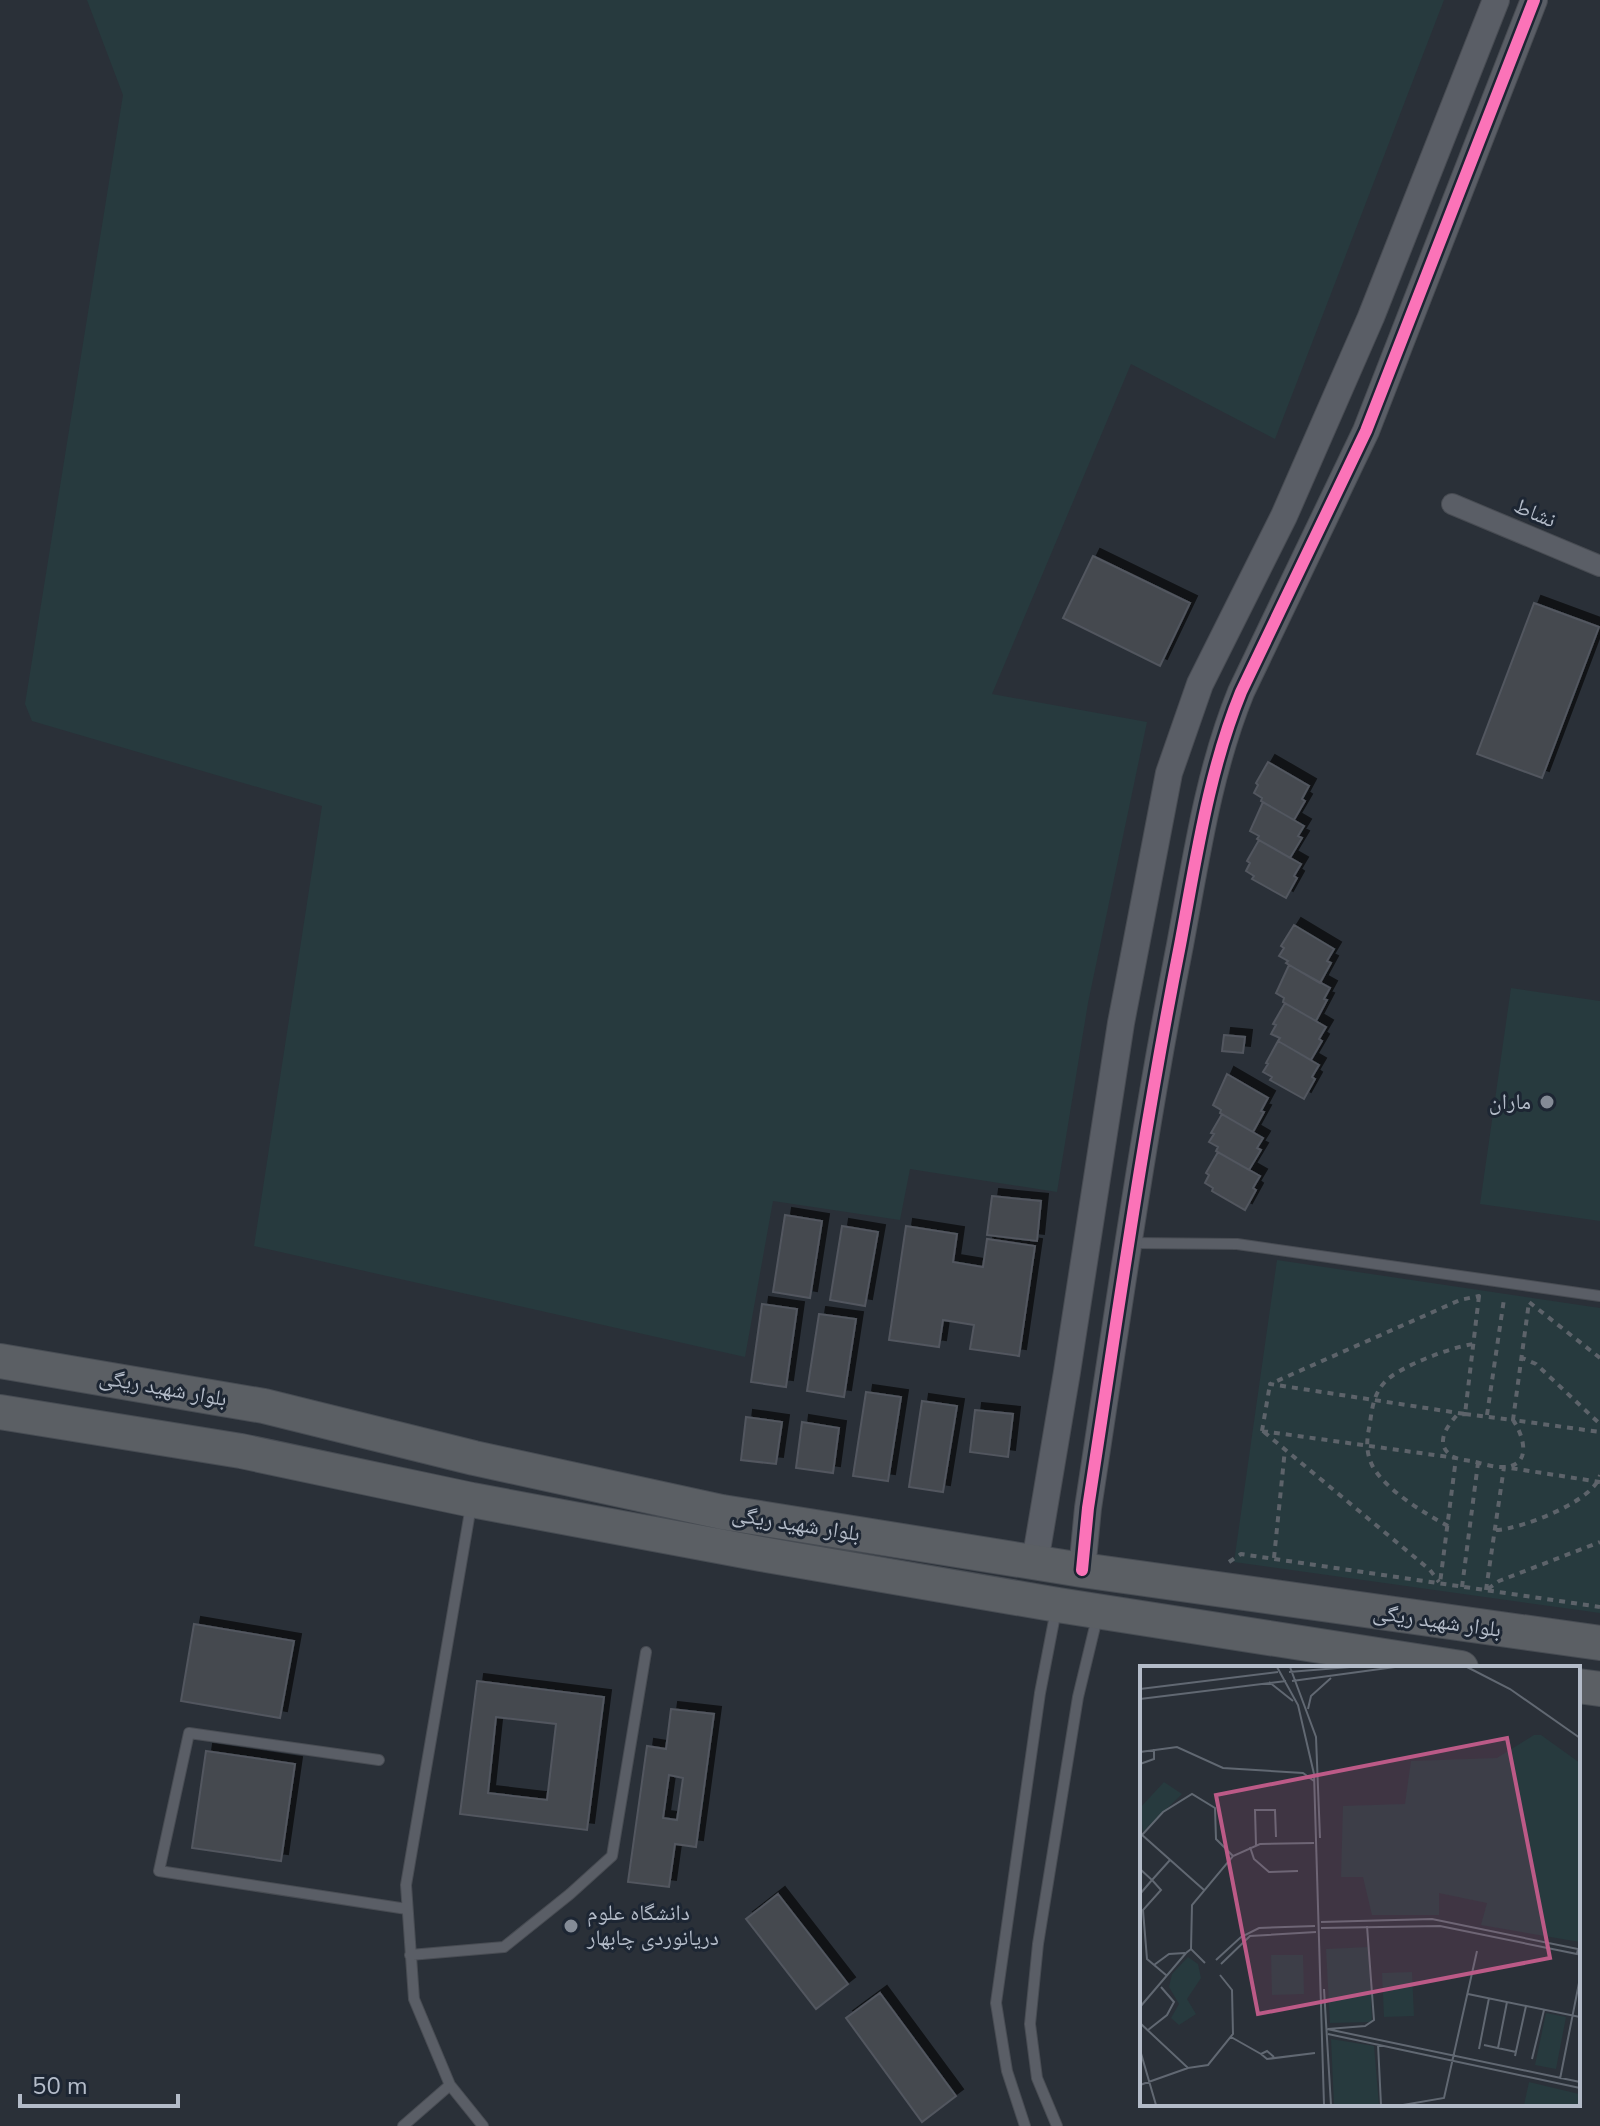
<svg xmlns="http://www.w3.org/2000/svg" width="1600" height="2126" font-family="'Nunito Sans','Noto Naskh Arabic',sans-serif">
  <defs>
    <filter id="shadow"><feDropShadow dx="7" dy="-7" stdDeviation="0" flood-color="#0009"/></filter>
  </defs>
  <rect width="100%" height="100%" fill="#2a3038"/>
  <!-- green -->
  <path fill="#273a3e" d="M87,0H1444L1275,439L1131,364L992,694L1147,722L1088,1003L1057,1192L910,1169L900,1220L773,1201L745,1357L254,1246L322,806L32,721L25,704L123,95Z
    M1511,988L1600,1001V1221L1480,1204Z
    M1277,1260L1600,1308V1613L1234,1562Z"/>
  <!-- building -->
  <path fill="#444950" stroke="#52575f" stroke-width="2" fill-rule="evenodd" filter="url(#shadow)" d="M1093,556L1190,603L1160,666L1063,618Z
    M1534,603L1599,627L1542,778L1477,754Z
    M1268,762L1309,786L1302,799L1305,801L1294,820L1261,801L1262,798L1254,793L1258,785L1256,783Z
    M1263,802L1304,826L1298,836L1302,838L1290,858L1257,839L1259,836L1250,831Z
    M1259,840L1301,864L1294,876L1297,878L1286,898L1252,879L1254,876L1246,871L1250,863L1247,861Z
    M1294,925L1334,949L1327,961L1331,963L1320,983L1286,963L1288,961L1279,956L1284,948L1281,946Z
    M1289,965L1330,988L1324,999L1327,1000L1316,1021L1283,1002L1284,998L1276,993Z
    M1285,1003L1326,1027L1319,1039L1322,1041L1311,1060L1278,1041L1280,1038L1271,1034L1276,1025L1273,1024Z
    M1224,1035L1245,1037L1243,1053L1222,1051Z
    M1278,1041L1319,1065L1312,1077L1315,1079L1304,1099L1270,1080L1272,1077L1263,1072L1268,1064L1266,1063Z
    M1227,1074L1268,1098L1261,1111L1264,1112L1253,1132L1220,1113L1221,1110L1213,1105Z
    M1222,1114L1263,1138L1257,1148L1261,1150L1249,1170L1216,1151L1218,1147L1209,1142L1214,1134L1211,1133Z
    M1218,1152L1260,1176L1253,1188L1256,1190L1245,1210L1212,1191L1213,1188L1205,1183L1209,1175L1206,1173Z
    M992,1196L1041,1201L1037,1241L987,1235Z
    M785,1215L822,1221L810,1298L773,1292Z
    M842,1226L878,1232L865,1306L830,1300Z
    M906,1226L957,1234L953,1262L983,1267L987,1239L1035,1246L1019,1356L970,1349L974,1325L943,1320L939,1347L889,1340Z
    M762,1304L797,1309L786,1387L751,1382Z
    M819,1314L856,1319L844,1397L807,1391Z
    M866,1392L901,1397L888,1481L853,1476Z
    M922,1401L957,1406L943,1492L909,1487Z
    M975,1410L1013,1414L1008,1457L970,1452Z
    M746,1417L782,1422L776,1464L741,1460Z
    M802,1422L839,1428L833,1473L796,1468Z
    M194,1624L294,1641L280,1718L181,1701Z
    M477,1681L604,1697L587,1830L460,1814ZM496,1717L556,1724L547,1800L488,1793Z
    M671,1709L714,1714L696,1847L675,1844L669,1887L628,1882L647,1746L666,1749ZM669,1775L683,1778L677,1820L663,1818Z
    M206,1751L295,1764L281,1861L192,1848Z
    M778,1894L848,1984L816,2009L746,1919Z
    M880,1993L956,2096L922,2122L846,2018Z"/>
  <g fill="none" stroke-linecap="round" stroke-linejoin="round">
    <defs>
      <path id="service" d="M1130,1243L1237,1244L1600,1296
        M471,1506L406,1885L414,1999L450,2085L483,2126
        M379,1760L189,1733L159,1871L407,1909
        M410,1955L504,1947L570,1894L612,1856L646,1652
        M403,2126L450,2085
        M1025,2126L1007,2071L996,2003L1040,1693L1056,1610
        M1057,2126L1037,2078L1030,2024L1038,1944L1078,1697L1097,1618"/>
      <path id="minor" d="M1452,504L1600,566"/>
      <path id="tertiary" d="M1035,1562L1067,1372L1121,1023L1169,773L1200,684L1284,516L1371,317L1496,0
        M1082,1570L1088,1508C1117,1320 1143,1132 1180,945C1196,860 1208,773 1241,692L1366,431L1534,0"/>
      <path id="trunk" d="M0,1361L264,1406L474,1458L722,1512L1082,1570L1600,1643
        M0,1412L241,1451L472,1500L761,1554L1058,1605L1461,1668
        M1578,1686L1600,1689"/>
    </defs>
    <!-- service casing -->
    <use href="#service" stroke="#484c53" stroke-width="12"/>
    <!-- minor casing -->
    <use href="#minor" stroke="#484c53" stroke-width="22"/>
    <!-- tertiary casing -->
    <use href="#tertiary" stroke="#484c53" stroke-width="28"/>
    <!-- trunk casing -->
    <use href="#trunk" stroke="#474c53" stroke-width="36"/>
    <!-- path -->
    <path stroke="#5d636a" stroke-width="4" stroke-dasharray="6 6" stroke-linecap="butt" d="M1479,1296L1465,1414L1270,1384L1460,1300Z
      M1520,1357L1536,1364L1600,1424
      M1600,1358L1529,1302L1513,1420L1600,1432
      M1465,1414L1513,1420C1524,1436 1533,1467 1502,1467C1492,1467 1481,1463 1471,1461C1464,1460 1453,1459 1448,1453C1436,1441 1448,1425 1457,1415Z
      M1487,1415L1504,1299
      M1262,1431L1456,1458L1440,1583
      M1262,1431L1270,1384
      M1264,1432L1430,1570L1439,1582
      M1448,1526C1424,1513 1384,1489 1372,1465C1365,1450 1367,1438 1370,1423C1372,1408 1374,1394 1384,1383C1397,1367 1452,1347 1473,1344
      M1496,1530C1521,1529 1595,1501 1600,1475
      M1274,1558L1285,1449
      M1229,1562L1241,1554L1600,1607
      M1462,1587L1478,1463
      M1488,1589L1499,1581L1600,1542
      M1486,1590L1504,1467L1600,1482"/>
    <!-- service -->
    <use href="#service" stroke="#5a5e66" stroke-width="10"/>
    <!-- minor -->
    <use href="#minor" stroke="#5a5e66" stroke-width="20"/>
    <!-- tertiary -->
    <use href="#tertiary" stroke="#5a5e66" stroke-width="26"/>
    <!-- trunk -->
    <use href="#trunk" stroke="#5b5f64" stroke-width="34"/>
    <defs>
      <path id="cycleway" d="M1082,1570L1088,1508C1117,1320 1143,1132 1180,945C1196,860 1208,773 1241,692L1366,431L1534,0"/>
    </defs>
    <!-- cycleway casing -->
    <use href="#cycleway" stroke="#1d2633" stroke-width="17"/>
    <!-- cycleway -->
    <use href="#cycleway" stroke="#fb73b8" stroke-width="12"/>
  </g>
  <!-- markers -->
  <g fill="#848b96" stroke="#1d2633" stroke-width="3">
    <circle cx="1547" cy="1102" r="8"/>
    <circle cx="571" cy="1926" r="8"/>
  </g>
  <g text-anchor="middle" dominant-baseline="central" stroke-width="6" stroke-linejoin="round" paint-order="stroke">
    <!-- street labels -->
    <g font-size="22" fill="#b4bcc9" stroke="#1d2633">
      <text transform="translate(1535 513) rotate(23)">نشاط</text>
      <text transform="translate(163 1388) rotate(10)">بلوار شهید ریگی</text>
      <text transform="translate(796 1524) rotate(9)">بلوار شهید ریگی</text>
      <text transform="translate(1437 1621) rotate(8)">بلوار شهید ریگی</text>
    </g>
    <!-- poi labels -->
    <g font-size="22" fill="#b4bcc9" stroke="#1d2633" text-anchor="end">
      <text x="1531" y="1102">ماران</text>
      <text x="587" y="1913" text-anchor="start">دانشگاه علوم<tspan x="587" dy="25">دریانوردی چابهار</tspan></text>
    </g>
  </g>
  <!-- overview -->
  <g transform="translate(1140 1666)">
    <rect width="440" height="440" fill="#2a3038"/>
    <path d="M394,69H401L440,97V276L341,259L347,237L299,227V249H232L223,211H201L203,140L265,138L271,95L357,92ZM24,116L42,128L3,166L0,142ZM229,281L232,356L190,357L186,283ZM131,289H163L164,328L132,329ZM48,291L58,298L61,312L47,333L56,348L39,359L31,352L39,338L29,321L32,308ZM272,306L274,350L244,351L242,307ZM406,347L426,351L416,403L395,399ZM191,373L234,380L239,439H194ZM389,416L439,428L440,439H384Z" fill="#273a3e"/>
    <path fill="none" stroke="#616872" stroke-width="2" d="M137,1L158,39L174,108L184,439M150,1L176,71L180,172M327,1L370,23L440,72M149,6L210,1M152,15L255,1M129,16L153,35M0,23L138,6M0,33L146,15M168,43L171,30L191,12M0,86L37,81L83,102L163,107L174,115M0,98L14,93V83M1,168L64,224M2,169L23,146L52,128L75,142L76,173L93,190M116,179L115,144H135L136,171M110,181L114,193L129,206L158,205M0,203L12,214L0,228M181,256L292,253L438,283L437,288L300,260L181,262M51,283L52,239L93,190L120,178L174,177M76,294L101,271L119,262L175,260M81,298L110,270L176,266M14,299L29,288L45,287M26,309L7,293L3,244L21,224L12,214L30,194M184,323L191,439M328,328L440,351M0,341L46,287L51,283L65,297M0,357L48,402L68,399L93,368L92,324L80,309M187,363L440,416M188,363L225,360L234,354L227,260M8,364L27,349L34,336L21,321M188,368L440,422M91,371L121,388M238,378L241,439M344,379L376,386M358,382L367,336M339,383L349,332M0,384L16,439M375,390L386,340M134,391L127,385L121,388L127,393L175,387M392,393L404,344M420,413L440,312M0,419L48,402M263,439L304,432L337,285"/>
    <path fill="#bc5a87" fill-opacity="0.15" stroke="#bc5a87" stroke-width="4" d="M367,72L410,292L118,348L76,129Z"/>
    <rect width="440" height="440" fill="none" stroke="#b4bcc9" stroke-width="4"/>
  </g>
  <!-- scale -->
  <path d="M20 2094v12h158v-12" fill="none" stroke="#b4bcc9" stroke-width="4"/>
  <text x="32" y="2094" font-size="24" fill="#b4bcc9" stroke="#1d2633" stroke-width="6" paint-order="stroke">50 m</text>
</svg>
